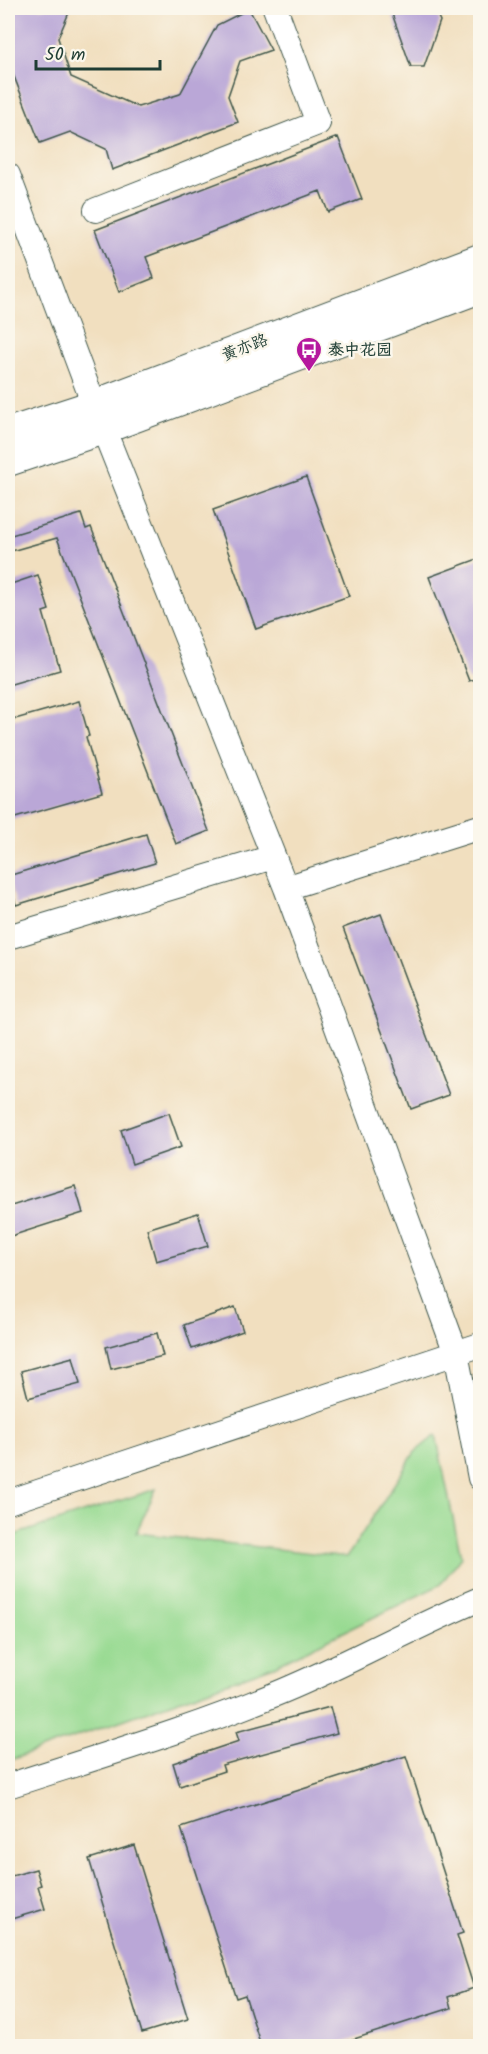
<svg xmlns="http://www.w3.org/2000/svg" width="488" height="2054" font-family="Kalam,'LXGW WenKai TC',sans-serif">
  <rect width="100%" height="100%" fill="#fbf7ec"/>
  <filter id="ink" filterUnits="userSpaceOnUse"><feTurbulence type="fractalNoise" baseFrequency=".0167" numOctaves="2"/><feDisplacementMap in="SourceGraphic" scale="12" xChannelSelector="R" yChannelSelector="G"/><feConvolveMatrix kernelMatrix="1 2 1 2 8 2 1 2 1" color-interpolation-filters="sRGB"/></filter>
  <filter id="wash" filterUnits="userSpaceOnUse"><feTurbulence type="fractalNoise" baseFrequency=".008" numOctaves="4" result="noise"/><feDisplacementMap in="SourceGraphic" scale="24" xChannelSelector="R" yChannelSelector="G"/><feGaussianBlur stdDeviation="1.35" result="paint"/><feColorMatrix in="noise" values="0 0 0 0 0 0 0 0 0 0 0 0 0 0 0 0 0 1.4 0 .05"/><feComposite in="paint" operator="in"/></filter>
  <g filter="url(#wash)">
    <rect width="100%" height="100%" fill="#f1dfbf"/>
    <!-- green -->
    <path fill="#98da92" stroke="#5c8c63" stroke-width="1.5" d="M436,1435L461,1557L440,1585L274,1666L8,1761V1537L156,1489L136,1533L347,1557L415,1452Z"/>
    <g id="blocks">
      <!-- building -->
      <path fill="#baa7d7" d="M8,8H71L58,38L71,77L138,107L180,94L217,25L249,9L271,50L240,61L228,96L238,122L112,170L106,149L70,132L40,143L8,61Z
        M390,8H434L440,21L424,67H411Z
        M338,137L362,199L328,212L320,191L146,257L154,278L119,292L95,230Z
        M306,477L349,596L256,629L213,510Z
        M81,514L86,529L91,527L209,831L176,844L57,538L8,552V536Z
        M480,558V677L469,681L429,577Z
        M38,575L49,610L43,612L60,670L8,685V585Z
        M79,701L89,736L86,737L102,793L8,820V721Z
        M146,834L155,863L16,905L8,876Z
        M381,914L449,1095L411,1109L343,928Z
        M169,1113L181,1147L132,1164L121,1130Z
        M75,1186L83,1213L8,1237V1207Z
        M198,1213L208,1246L156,1261L147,1229Z
        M235,1307L243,1331L192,1349L184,1325Z
        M157,1333L163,1356L111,1369L106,1347Z
        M73,1357L80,1384L28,1398L21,1371Z
        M330,1707L337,1733L222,1765L224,1771L180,1786L173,1763L239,1741L236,1732Z
        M406,1756L463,1933L457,1935L474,1988L448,1997L451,2008L332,2046H294L293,2042L281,2046H261L245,1995L236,1998L181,1828Z
        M134,1845L188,2019L142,2033L89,1859Z
        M36,1869L41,1885L38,1886L45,1909L8,1920V1877Z"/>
    </g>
  </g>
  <g filter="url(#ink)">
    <use href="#blocks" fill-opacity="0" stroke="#3e5549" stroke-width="1.5"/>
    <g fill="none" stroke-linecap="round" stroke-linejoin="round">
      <defs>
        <path id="minor" d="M8,175L94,405L286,888L456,1353L480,1478
          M96,210L318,123L275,8
          M286,888L480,827
          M8,937L273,857
          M8,1502L480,1345
          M8,1786C100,1756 193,1729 283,1691C350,1663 413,1627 480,1599"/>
        <path id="major" d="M8,433L94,405L480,259
          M8,461L103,429L480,288"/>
      </defs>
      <!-- minor casing -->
      <use href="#minor" stroke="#3e5549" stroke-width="26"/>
      <!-- major casing -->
      <use href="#major" stroke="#3e5549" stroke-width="32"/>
      <!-- minor -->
      <use href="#minor" stroke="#fff" stroke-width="24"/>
      <!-- major -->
      <use href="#major" stroke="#fff" stroke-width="30"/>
    </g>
  </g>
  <!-- icons -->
  <defs>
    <symbol id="bus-pin" viewBox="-11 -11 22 30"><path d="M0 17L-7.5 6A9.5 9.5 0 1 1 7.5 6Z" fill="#b5179e" stroke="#fbf7ec"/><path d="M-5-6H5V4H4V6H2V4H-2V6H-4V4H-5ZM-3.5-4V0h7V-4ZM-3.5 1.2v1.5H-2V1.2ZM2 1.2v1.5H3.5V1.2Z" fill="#fff"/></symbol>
  </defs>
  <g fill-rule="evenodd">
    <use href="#bus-pin" x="294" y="335" width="30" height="40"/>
  </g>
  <g text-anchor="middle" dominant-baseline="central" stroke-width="5" stroke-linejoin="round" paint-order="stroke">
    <!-- street labels -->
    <g font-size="16" fill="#1f3d34" stroke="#fbf7ec">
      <text transform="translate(245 348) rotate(-21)">黄亦路</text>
    </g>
    <!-- poi labels -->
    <g font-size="16" font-weight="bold" fill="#1f3d34" stroke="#fbf7ec" text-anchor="start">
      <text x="328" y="350">泰中花园</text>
    </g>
  </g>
  <!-- margin -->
  <rect width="488" height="2054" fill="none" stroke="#fbf7ec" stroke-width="30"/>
  <!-- scale -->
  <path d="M36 60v9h124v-9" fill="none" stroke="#1f3d34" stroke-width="3"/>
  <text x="45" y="60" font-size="18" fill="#1f3d34" stroke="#fbf7ec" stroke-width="4.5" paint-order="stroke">50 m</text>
</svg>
